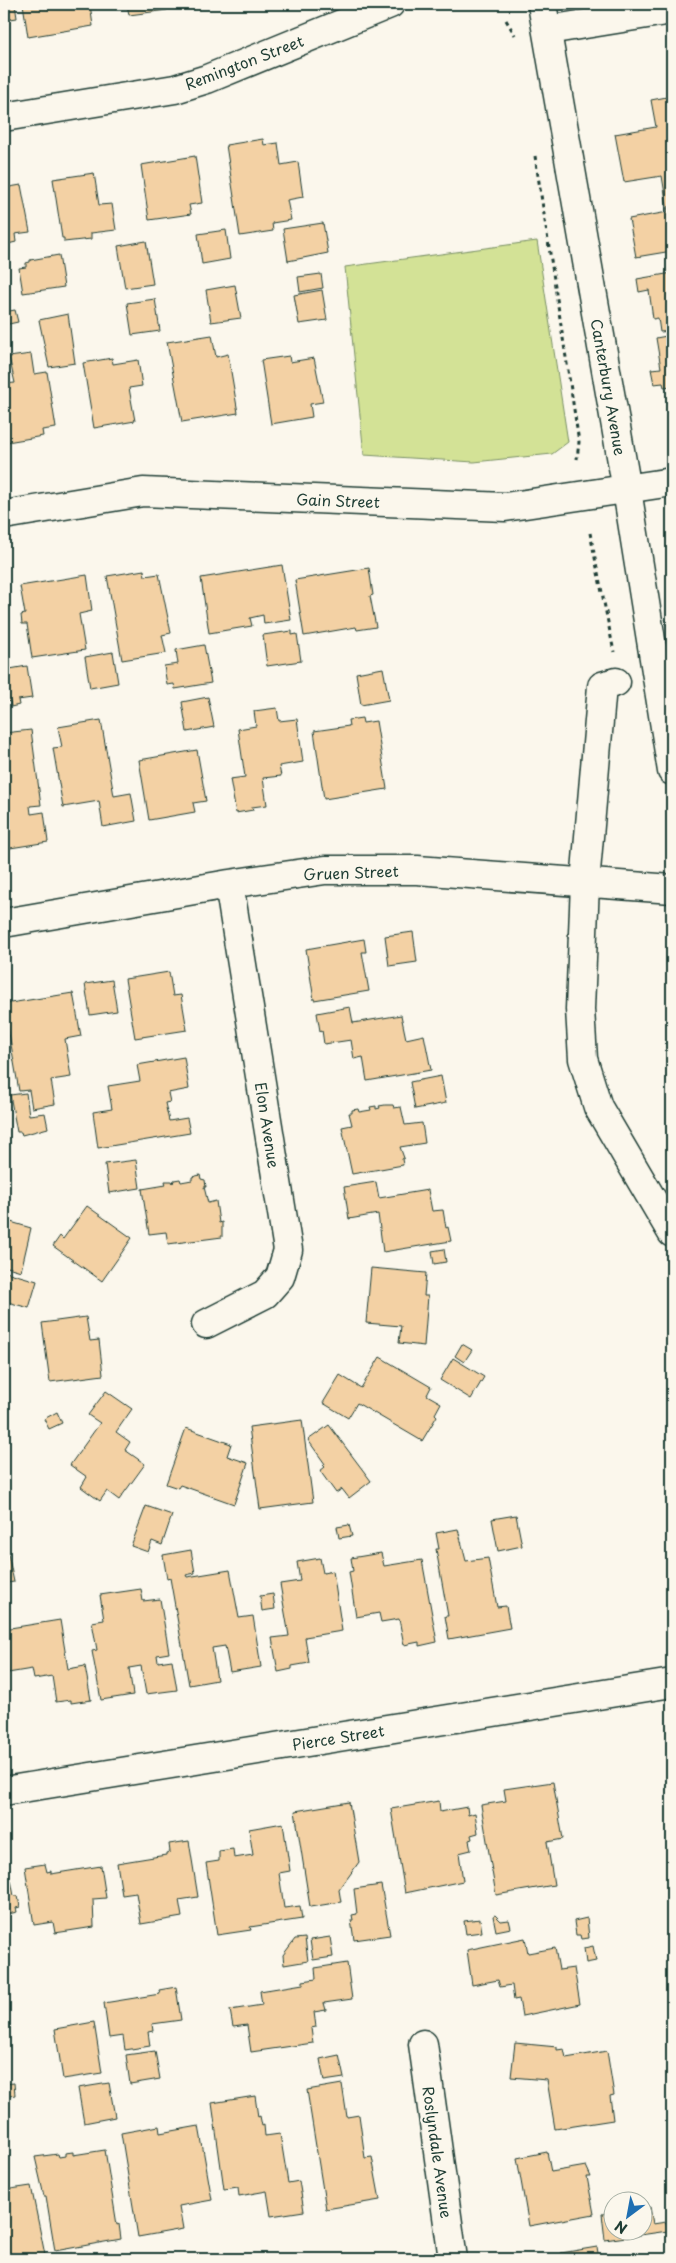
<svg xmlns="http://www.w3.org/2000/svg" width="676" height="2263" font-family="'Playpen Sans',sans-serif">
  <rect width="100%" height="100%" fill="#fbf7ec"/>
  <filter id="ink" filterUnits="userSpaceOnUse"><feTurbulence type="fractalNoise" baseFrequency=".02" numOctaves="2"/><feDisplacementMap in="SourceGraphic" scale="10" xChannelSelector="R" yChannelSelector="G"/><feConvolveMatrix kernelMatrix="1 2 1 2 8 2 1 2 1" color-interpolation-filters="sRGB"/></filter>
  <g filter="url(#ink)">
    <!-- green -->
    <path fill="#d3e296" stroke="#799065" d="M537,241L568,442L552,454L474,462L364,455L345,267Z"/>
    <!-- building -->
    <path fill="#f3d1a4" stroke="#1f3d34" d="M4,4H15L17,18L4,20Z
      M23,4H90L93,26L28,37Z
      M127,4H166L167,10L129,15Z
      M672,96V251L636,257L629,219L668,212L662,176L624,182L615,134L656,127L651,100Z
      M263,139L264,145L278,143L281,165L298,162L303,197L287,200L291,220L272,223L273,231L240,236L226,145Z
      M195,156L202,203L189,205L191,214L149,220L141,165Z
      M94,173L99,205L112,204L116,230L91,233V239L64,242V238H62L53,179Z
      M21,185L30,232L15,234L16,242L4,245V188Z
      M323,223L328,253L288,261L283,229Z
      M226,230L230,259L202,264L198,234Z
      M146,241L153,284L125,288L118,246Z
      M4,255L7,272L4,273Z
      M59,255L64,287L23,293L19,268L26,267V263L30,262V260Z
      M672,273V331L660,332L658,318L653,319L649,290L639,292L637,279Z
      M321,274L323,288L300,292L298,277Z
      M235,285L241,318L211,322L206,290Z
      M322,290L327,320L299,324L294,295Z
      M155,299L160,331L132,335L127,303Z
      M15,310L18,322L4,325V312Z
      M68,314L75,363L49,367L39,320Z
      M212,335L216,357L228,354L238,413L182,422L167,342Z
      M672,335V386L664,387L663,383L654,384L651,369L661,368L656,338Z
      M31,354L34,374L47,372L56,428L42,430L43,436L7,442L4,422V384L15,383L9,357Z
      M289,356L290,362L314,358L323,402L310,404L312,417L271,424L261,360Z
      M112,358L113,364L138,360L142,386L129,388L135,421L94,428L83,363Z
      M282,565L291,620L264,624L263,615L250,618L252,626L209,633L201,578Z
      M369,568L373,595L370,596L376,627L357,630L356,627L304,636L295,580Z
      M144,570L145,576L159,574L171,633L162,635L166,653L122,660L107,576Z
      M87,575L92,611L79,614L85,650L32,658L27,624H22L21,615L25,614L20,586Z
      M292,631V635L297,634L301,661L267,666L263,635Z
      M204,645L211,683L175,689L174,684L167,685L164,666L178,664L176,650Z
      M113,652L118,683L90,688L85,657Z
      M27,666L32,698L18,700L19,705L11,707L10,701L4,703V670Z
      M383,668L389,700L361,705L356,673Z
      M208,697L214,727L187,732L182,702Z
      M277,708L279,721L297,719L303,762L279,766L281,776L263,778L267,805L252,807L253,810L236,813L230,779L245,777L238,729L256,726L254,711Z
      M362,718L363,723L376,721L387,789L324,799L314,731L349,726L348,720Z
      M101,720L114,796L131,793L136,821L103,827L99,801L63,807L53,748L62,747L58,727Z
      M31,730L41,805L30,806L31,814L44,812L48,842L4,849V733Z
      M197,750L206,801L193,803L195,812L149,820L139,760Z
      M413,932L417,962L389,966L385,936Z
      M364,939L366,952H362L369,991L314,1000L306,949Z
      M169,972L173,996L181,995L187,1030L135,1038L125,979Z
      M112,980L117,1011L90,1015L85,984Z
      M73,993L81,1036L65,1039L71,1077L51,1080L55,1104L32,1108L29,1090L19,1091L4,1004Z
      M350,1007L353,1023L401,1015L406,1039L424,1035L431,1070L367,1081L363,1057L354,1059L351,1040L324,1044L322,1030L320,1031L317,1013Z
      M184,1057L189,1089L168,1093L170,1102L165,1103L169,1121L187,1118L190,1133L98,1148L93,1112L112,1109L108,1086L140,1081L137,1065Z
      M441,1076L446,1103L415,1109L410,1082Z
      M26,1093L29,1115L45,1113L48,1128L22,1135L21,1132H17L10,1095Z
      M385,1105H393L394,1108L401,1107L405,1125L422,1123L425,1143L400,1147L404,1158L402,1159L403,1165L352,1174L342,1127L352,1125L349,1113H352V1110L358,1109L359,1112L371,1110L370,1107L376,1106V1109L380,1108L379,1106Z
      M136,1160L140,1188L109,1193L105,1164Z
      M200,1175L201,1179L205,1180L206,1187H204L208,1203L216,1201L219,1223L222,1222V1237L168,1244L166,1232L149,1234L142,1189L166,1185L165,1181H172L173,1183L174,1180L180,1179L181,1182L192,1180V1177Z
      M376,1182L379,1198L428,1190L432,1211L443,1210L446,1228L448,1227L451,1241L383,1252L378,1214L349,1219L344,1187Z
      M87,1206L132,1238L102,1281L53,1246L60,1236L63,1239Z
      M4,1220L31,1228L21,1271L4,1266Z
      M444,1249L446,1262L434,1264L432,1251Z
      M371,1268L426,1273L424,1296H428L424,1346L399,1343L401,1326L366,1323Z
      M6,1272L37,1281L29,1308L4,1301V1282Z
      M86,1317L90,1341L99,1340L103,1375L50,1382L42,1323Z
      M462,1344L472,1350L464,1362L455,1356Z
      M380,1357L431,1387L427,1395L441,1403L435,1414L437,1416L422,1441L357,1403L348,1418L323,1403L340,1375L361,1388Z
      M453,1358L484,1377L471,1399L440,1380Z
      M106,1391L132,1409L116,1432L130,1442L125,1450L145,1464L119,1500L107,1491L100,1501L81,1487L87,1477L70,1465L100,1423L88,1415Z
      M57,1412L62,1423L49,1429L44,1419Z
      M302,1420L313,1502L260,1509L249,1427Z
      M329,1425L371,1481L349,1498L342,1489L336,1493L320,1471L325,1467L323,1465L325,1464L308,1440Z
      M186,1428L231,1444L227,1456L248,1463L234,1504L180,1485L178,1488L166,1484Z
      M146,1506L172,1515L162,1545L152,1541L148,1552L131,1546Z
      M516,1515L522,1546L498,1551L492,1519Z
      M349,1525L352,1536L339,1538L337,1527Z
      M458,1529L466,1561L488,1558L497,1607L506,1606L510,1628L449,1639L445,1616H448L436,1549H439L436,1533Z
      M4,1535L14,1582L7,1583L8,1586L4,1587Z
      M191,1550L195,1573L186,1575L187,1577L230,1570L239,1618L253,1616L261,1667L230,1672L225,1646L212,1648L217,1680L189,1685L170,1578L167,1579L163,1555Z
      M381,1553L384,1566L422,1560L437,1642L419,1646V1642L404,1645L399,1619L381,1622L379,1613L356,1617L349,1572L353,1571L351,1558Z
      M320,1558L323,1573L333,1571L342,1631L305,1637L309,1663L292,1666V1669L278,1672L272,1638L289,1636L280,1584L300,1581L297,1562Z
      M141,1589L143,1601L160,1599L169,1653L157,1655L158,1662L172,1660L177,1690L146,1694L141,1666L129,1668L133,1695L101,1700L92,1651L97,1650L92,1622L104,1620L100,1595Z
      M273,1594L275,1609L262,1611L260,1596Z
      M60,1620L68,1669L85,1666L91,1700L71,1703V1700L56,1702L52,1676L34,1679L32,1669L8,1673L4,1645V1629Z
      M553,1782L563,1839L547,1842L554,1885L496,1895L481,1805L506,1801L504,1789Z
      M439,1801L440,1812L467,1807L468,1815L475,1813L478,1833L471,1835L472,1839L469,1840L471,1850L459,1853L463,1881L405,1893L391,1809Z
      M349,1802L359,1862L339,1890L341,1902L310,1907L295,1811Z
      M283,1823L290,1871L279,1873L284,1908L300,1906L302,1919L250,1927L251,1930L217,1935L206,1863L219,1861V1851L233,1849L234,1858L253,1855L249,1829Z
      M189,1841L198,1897L179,1900L182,1917L141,1924L136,1893L122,1895L117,1863L166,1855V1853L170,1852L169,1844Z
      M45,1864L47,1872L51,1871V1874L101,1866L106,1898L93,1899L94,1927L55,1933L53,1922L34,1925L25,1867Z
      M11,1880L14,1896H18L20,1907L16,1908L17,1912L4,1915V1882Z
      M381,1885L390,1935L354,1940L351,1920H353L352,1915L357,1914L354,1889Z
      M495,1915L501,1921L509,1920L511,1928L496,1931L493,1916Z
      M587,1918L589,1938L581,1939L580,1935H576L574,1921Z
      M480,1919L482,1932L466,1934L464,1921Z
      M330,1937L333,1957L313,1960L310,1940Z
      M305,1938L308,1961L284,1965L283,1955L295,1939Z
      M525,1938L528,1953L555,1948L559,1970L574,1968L580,2004L522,2016L519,1999L514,2000L512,1985L500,1987L498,1980L472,1985L467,1950Z
      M593,1946L596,1961L586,1963L584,1948Z
      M347,1963L352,1999L324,2003L326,2010L314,2012L316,2027L311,2028L313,2043L251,2052L247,2025L233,2027L230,2010L262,2005L260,1991L303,1984V1981L316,1979L315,1968Z
      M176,1987L181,2020L152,2024L153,2031L148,2032L150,2046L125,2050L123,2036L109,2038L104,2003L160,1994L159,1990Z
      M94,2022L102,2073L63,2079L55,2029Z
      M515,2043L557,2047V2050L564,2049L566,2058L607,2051L614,2095L610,2096L613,2120L555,2129L547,2080L511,2077Z
      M155,2051L160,2079L130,2084L126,2055Z
      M339,2055L344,2078L324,2081L320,2059Z
      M14,2083L15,2095L4,2097V2084Z
      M109,2083L115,2117L84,2123L78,2088Z
      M342,2084L347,2117L359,2115L365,2158L372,2157L380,2200L326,2209L307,2090Z
      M255,2096L258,2117L260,2116L262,2126L264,2125L265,2136L280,2134L288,2183L299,2181L304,2211L271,2216L267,2191L239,2196L238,2187L224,2189L212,2103Z
      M159,2126L160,2133L199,2126L212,2200L179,2206L183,2229L138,2237L121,2133Z
      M105,2150L117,2225L119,2224L121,2239L55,2251L46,2196H44L35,2157L58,2154L59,2157L65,2156V2153L73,2152V2155Z
      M547,2152L551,2172L586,2166L591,2177H587L594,2214L529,2226L517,2158Z
      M31,2186L45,2255L4,2259V2190Z
      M650,2207L653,2224L666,2222L668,2231L605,2240L602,2214L614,2212V2230H644V2208Z
      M597,2247L599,2259H562L561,2253Z"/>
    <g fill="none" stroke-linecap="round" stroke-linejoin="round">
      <defs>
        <path id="minor" d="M542,4L627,490L672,771
          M548,30L672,10
          M4,117L175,89L207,79L390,4
          M4,515L143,492L505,507L672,482
          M616,682L602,686L585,883L580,1009L583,1059L598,1107L672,1233
          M4,923L229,884L325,870H417L672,889
          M206,1324L265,1294L280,1277L288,1250L229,884
          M4,1791L672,1683
          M423,2044L453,2259"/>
      </defs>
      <!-- minor casing -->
      <use href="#minor" stroke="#1f3d34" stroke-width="31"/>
      <!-- path -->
      <path stroke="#1f3d34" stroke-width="3" stroke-dasharray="4 4" stroke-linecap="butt" d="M506,20L515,35
        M535,156L579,442L577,459
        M590,533L614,652"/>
      <!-- minor -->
      <use href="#minor" stroke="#fbf7ec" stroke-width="28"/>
    </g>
  </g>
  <g text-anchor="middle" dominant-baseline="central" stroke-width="4.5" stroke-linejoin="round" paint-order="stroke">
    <!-- street labels -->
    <g font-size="15" fill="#1f3d34" stroke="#fbf7ec">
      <text transform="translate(244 62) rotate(-21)">Remington Street</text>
      <text transform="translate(609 387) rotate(80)">Canterbury Avenue</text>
      <text transform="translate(338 500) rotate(2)">Gain Street</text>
      <text transform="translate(351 872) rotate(-2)">Gruen Street</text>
      <text transform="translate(268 1125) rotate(81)">Elon Avenue</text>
      <text transform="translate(338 1737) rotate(-9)">Pierce Street</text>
      <text transform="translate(438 2152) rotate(82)">Roslyndale Avenue</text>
    </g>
  </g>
  <!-- margin -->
  <rect width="676" height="2263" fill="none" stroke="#fbf7ec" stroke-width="20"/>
  <rect x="10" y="10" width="656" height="2243" fill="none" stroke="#1f3d34" stroke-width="2" filter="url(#ink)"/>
  <!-- north arrow -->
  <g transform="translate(628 2216) rotate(212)"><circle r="24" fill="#fbf7ec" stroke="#a3ada2"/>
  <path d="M0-4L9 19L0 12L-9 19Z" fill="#1f6fb2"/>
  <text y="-8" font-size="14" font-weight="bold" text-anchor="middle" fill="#1f3d34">N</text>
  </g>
</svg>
